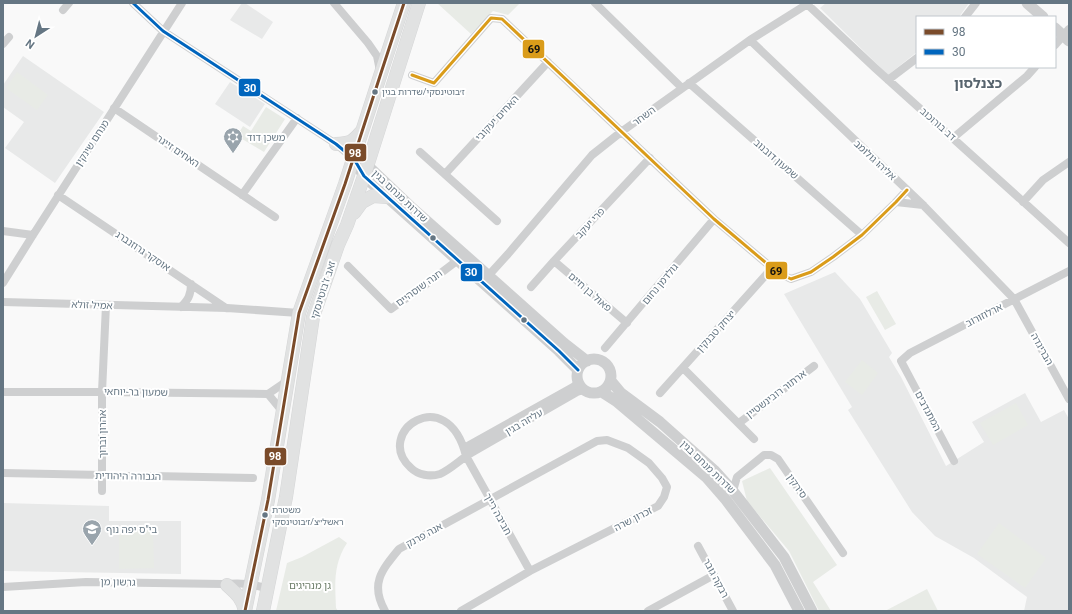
<svg xmlns="http://www.w3.org/2000/svg" width="1072" height="614" font-family="Roboto,'Noto Sans Hebrew',sans-serif">
  <rect width="100%" height="100%" fill="#f9f9f9"/>
  <!-- built -->
  <path fill="#e8e9e9" d="M242,3H245L273,22L262,39L230,20Z
    M826,3H969L959,17H917V52L888,75L820,8Z
    M23,56L104,112L55,183L5,148L24,122L3,107V85Z
    M230,82L265,104L250,127L215,104Z
    M835,272L860,299L892,353L889,357L901,377L946,466L984,442L972,422L1025,393L1041,422L1064,410L1069,419V611H1024L1027,597L974,558L935,536L912,512L848,410L852,407L784,294Z
    M3,503L109,506V521H181V574L3,571Z"/>
  <!-- green -->
  <path fill="#e8ebe6" d="M437,3H520L508,15L493,11L471,34Z
    M17,72L48,95L37,110L6,88Z
    M266,107L285,119L264,152L237,136L243,126L251,131Z
    M877,291L896,324L885,330L866,297Z
    M862,360L878,373L862,395L845,382Z
    M1016,403L1028,425L993,445L980,423Z
    M770,468L837,565L813,582L831,611H819L789,551L747,501L742,481Z
    M999,523L1046,558L1025,588L977,554Z
    M119,529H153L154,568L119,569Z
    M339,537L347,543C333,565 335,583 336,608L338,611H276L287,563L302,557Z
    M927,589L938,611H885Z"/>
  <g fill="none" stroke-linecap="round" stroke-linejoin="round">
    <defs>
      <path id="primary" d="M336,144C352,143 352,142 362,131
        M354,213L362,202L373,196L387,197
        M227,585C236,593 243,599 245,611
        M245,611L268,500L299,313L345,184L381,73L404,3
        M263,611L286,497L313,317L338,245L347,225L364,176L419,3"/>
    </defs>
    <!-- primary casing -->
    <use href="#primary" stroke="#d5d6d7" stroke-width="14"/>
    <!-- minor -->
    <path stroke="#cecfd0" stroke-width="8" d="M133,3L163,31L336,144L354,159
      M334,3L368,43L377,56L380,71
      M595,3L682,88
      M807,4L875,68L1069,243
      M63,10L69,3
      M965,17L976,3
      M750,40L923,205L1014,299L1069,399
      M3,44L9,37
      M1055,45L1069,29
      M412,75L434,83L491,18L502,19L714,219L772,268L783,275L791,279L811,272L833,257L862,235L896,202L907,190
      M888,80L917,58
      M689,83L862,235
      M114,108L275,217
      M953,138L1027,76L1035,67
      M420,152L497,221
      M445,174L548,62
      M58,195L226,308
      M242,195L297,118
      M896,202L923,205
      M1023,202L1043,180L1069,162
      M3,231L33,235
      M554,261L627,323
      M348,266L391,309L425,285L458,260
      M488,276L508,254L592,155L621,132L750,40L809,3
      M3,283L33,235L182,3
      M531,287L554,261L650,158
      M3,302L227,308L299,313
      M181,307C188,300 191,295 191,284
      M605,348L714,219
      M683,368L754,439
      M3,392H102L268,394L287,381
      M660,393L772,268
      M268,394L282,411
      M739,423L814,366
      M464,448L573,387L578,383
      M954,461L901,361L910,353L1069,271
      M3,473L253,478
      M102,491V392L106,305
      M733,491L737,477L764,455H771L778,459L843,553
      M698,546L733,611
      M530,571L466,456C447,380 372,433 411,468C418,475 430,477 440,474C450,470 461,459 471,453L577,392L583,390
      M3,587L86,582L223,584C241,583 251,583 268,589
      M385,611C370,584 381,571 399,549L597,441L607,440L628,448L649,463L662,478L667,487L664,497L658,506L530,571L461,611
      M648,611L714,575"/>
    <!-- tertiary -->
    <path stroke="#cecfd0" stroke-width="11" d="M1027,3L1043,17
      M1055,28L1069,41
      M354,159L368,166L410,206L517,301L564,343L587,361
      M360,170L364,176L379,190L559,351L578,370
      M577 376a17 17 0 1 1 34 0a17 17 0 1 1-34 0Z
      M611,381L621,393L660,422L714,470L733,491L784,557L812,611
      M602,392L616,401L706,477L726,500L775,565L799,611"/>
    <!-- primary -->
    <use href="#primary" stroke="#e1e2e2" stroke-width="13"/>
    <defs>
      <path id="bus-1" d="M245,611L268,500L299,313L345,184L381,73L404,3"/>
      <path id="bus-2" d="M133,3L163,31L336,144L354,159L364,176L559,351L578,370"/>
      <path id="bus-3" d="M412,75L434,83L491,18L502,19L714,219L772,268L783,275L791,279L811,272L833,257L862,235L896,202L907,190"/>
    </defs>
    <!-- bus-1 casing -->
    <use href="#bus-1" stroke="#fff" stroke-width="6"/>
    <!-- bus-2 casing -->
    <use href="#bus-2" stroke="#fff" stroke-width="6"/>
    <!-- bus-3 casing -->
    <use href="#bus-3" stroke="#fff" stroke-width="6"/>
    <!-- bus-1 -->
    <use href="#bus-1" stroke="#7a4b2a" stroke-width="3"/>
    <!-- bus-2 -->
    <use href="#bus-2" stroke="#0065bd" stroke-width="3"/>
    <!-- bus-3 -->
    <use href="#bus-3" stroke="#da9c1a" stroke-width="3"/>
  </g>
  <!-- icons -->
  <defs>
    <symbol id="synagogue-pin" viewBox="-11 -11 22 30"><path d="M0 17L-7.5 6A9.5 9.5 0 1 1 7.5 6Z" fill="#99a4ac" stroke="#fff"/><path d="M0-6.5L5.6 3.2H-5.6ZM0 6.5L5.6-3.2H-5.6Z" fill="#fff"/></symbol>
    <symbol id="school-pin" viewBox="-11 -11 22 30"><path d="M0 17L-7.5 6A9.5 9.5 0 1 1 7.5 6Z" fill="#99a4ac" stroke="#fff"/><path d="M0-5L7-2L0 1L-7-2ZM-4 1L0 2.5L4 1V4Q0 6-4 4Z" fill="#fff"/></symbol>
  </defs>
  <g fill-rule="evenodd">
    <use href="#synagogue-pin" x="222" y="126" width="22" height="30"/>
    <use href="#school-pin" x="81" y="518" width="22" height="30"/>
  </g>
  <!-- markers -->
  <g fill="#657683" stroke="#fff" stroke-width="1.5">
    <circle cx="375" cy="92" r="3.5"/>
    <circle cx="433" cy="238" r="3.5"/>
    <circle cx="524" cy="320" r="3.5"/>
    <circle cx="265" cy="515" r="3.5"/>
  </g>
  <g text-anchor="middle" dominant-baseline="central" stroke-width="4" stroke-linejoin="round" paint-order="stroke">
    <!-- bus labels -->
    <g font-size="9" fill="#657683" stroke="#fff" text-anchor="start">
      <text x="382" y="92">ז׳בוטינסקי/שדרות בגין</text>
      <text x="272" y="510">משטרת<tspan x="272" dy="12">ראשל״צ/ז׳בוטינסקי</tspan></text>
    </g>
    <!-- street labels -->
    <g font-size="10" fill="#657683" stroke="#fff">
      <text transform="translate(644 116) rotate(-36)">השחר</text>
      <text transform="translate(497 118) rotate(-47)">האחים יעקובי</text>
      <text transform="translate(938 124) rotate(42)">דב בורוכוב</text>
      <text transform="translate(92 143) rotate(-57)">מנחם שינקין</text>
      <text transform="translate(178 151) rotate(34)">האחים זייגר</text>
      <text transform="translate(776 159) rotate(41)">שמעון דובנוב</text>
      <text transform="translate(875 160) rotate(43)">אליהו גולומב</text>
      <text transform="translate(400 196) rotate(43)">שדרות מנחם בגין</text>
      <text transform="translate(590 223) rotate(-47)">פרי יעקב</text>
      <text transform="translate(143 251) rotate(34)">אוסקר גרוזנברג</text>
      <text transform="translate(660 284) rotate(-50)">גולדמן נחום</text>
      <text transform="translate(419 288) rotate(-36)">חנה שוסהיים</text>
      <text transform="translate(323 290) rotate(-72)">זאב ז'בוטינסקי</text>
      <text transform="translate(590 292) rotate(41)">פאול בן חיים</text>
      <text transform="translate(92 305) rotate(2)">אמיל זולא</text>
      <text transform="translate(984 315) rotate(-27)">ארלוזורוב</text>
      <text transform="translate(716 331) rotate(-48)">יצחק טבנקין</text>
      <text transform="translate(1042 349) rotate(61)">הבריגדה</text>
      <text transform="translate(136 392) rotate(1)">שמעון בר-יוחאי</text>
      <text transform="translate(776 394) rotate(-37)">ארתור רובינשטיין</text>
      <text transform="translate(928 411) rotate(62)">המתנדבים</text>
      <text transform="translate(524 422) rotate(-30)">עליזה בגין</text>
      <text transform="translate(102 434) rotate(-90)">אהרון וברוך</text>
      <text transform="translate(708 467) rotate(44)">שדרות מנחם בגין</text>
      <text transform="translate(128 476) rotate(1)">הגבורה היהודית</text>
      <text transform="translate(797 486) rotate(55)">סירקין</text>
      <text transform="translate(498 514) rotate(61)">חביבה רייך</text>
      <text transform="translate(633 519) rotate(-27)">זכרון שרה</text>
      <text transform="translate(424 535) rotate(-29)">אנה פרנק</text>
      <text transform="translate(716 578) rotate(62)">רבקה גובר</text>
      <text transform="translate(118 582) rotate(1)">גרשון מן</text>
    </g>
    <!-- poi labels -->
    <g font-size="10" fill="#657683" stroke="#fff" text-anchor="start">
      <text x="247" y="137">משכן דוד</text>
      <text x="106" y="529">בי"ס יפה נוף</text>
    </g>
    <!-- park labels -->
    <g font-size="10" fill="#687a64" stroke="#fff">
      <text x="310" y="585">גן מנהיגים</text>
    </g>
    <!-- district labels -->
    <g font-size="14" font-weight="bold" fill="#57646e" stroke="#fff">
      <text x="978" y="83">כצנלסון</text>
    </g>
  </g>
  <g stroke="#fff" stroke-width="1.5">
    <rect x="522" y="39" width="23" height="20" rx="4" fill="#da9c1a"/>
    <rect x="238" y="78" width="23" height="19" rx="4" fill="#0065bd"/>
    <rect x="344" y="143" width="23" height="19" rx="4" fill="#7a4b2a"/>
    <rect x="765" y="261" width="23" height="19" rx="4" fill="#da9c1a"/>
    <rect x="460" y="263" width="23" height="19" rx="4" fill="#0065bd"/>
    <rect x="264" y="447" width="23" height="19" rx="4" fill="#7a4b2a"/>
  </g>
  <g font-size="11" text-anchor="middle" font-weight="bold" fill="#fff">
    <text x="250" y="92">30</text>
    <text x="355" y="157">98</text>
    <text x="471" y="276">30</text>
    <text x="275" y="460">98</text>
  </g>
  <g font-size="11" text-anchor="middle" font-weight="bold" fill="#111">
    <text x="534" y="53">69</text>
    <text x="776" y="275">69</text>
  </g>
  <!-- border -->
  <rect width="1072" height="614" fill="none" stroke="#657683" stroke-width="8"/>
  <!-- legend -->
  <rect x="916" y="16" width="140" height="52" fill="#ffffff" stroke="#c1c8cd"/>
  <rect x="924" y="29" width="20" height="6" fill="#7a4b2a" stroke="#c1c8cd"/>
  <text x="952" y="36" font-size="12" fill="#657683">98</text>
  <rect x="924" y="49" width="20" height="6" fill="#0065bd" stroke="#c1c8cd"/>
  <text x="952" y="56" font-size="12" fill="#657683">30</text>
  <!-- north arrow -->
  <g transform="translate(36 36) rotate(216)" stroke="#ffffff" stroke-width="3" paint-order="stroke">
  <path d="M0-3L7 15L0 10L-7 15Z" fill="#657683"/>
  <text y="-6" font-size="11" font-weight="bold" text-anchor="middle" fill="#657683">N</text>
  </g>
</svg>
